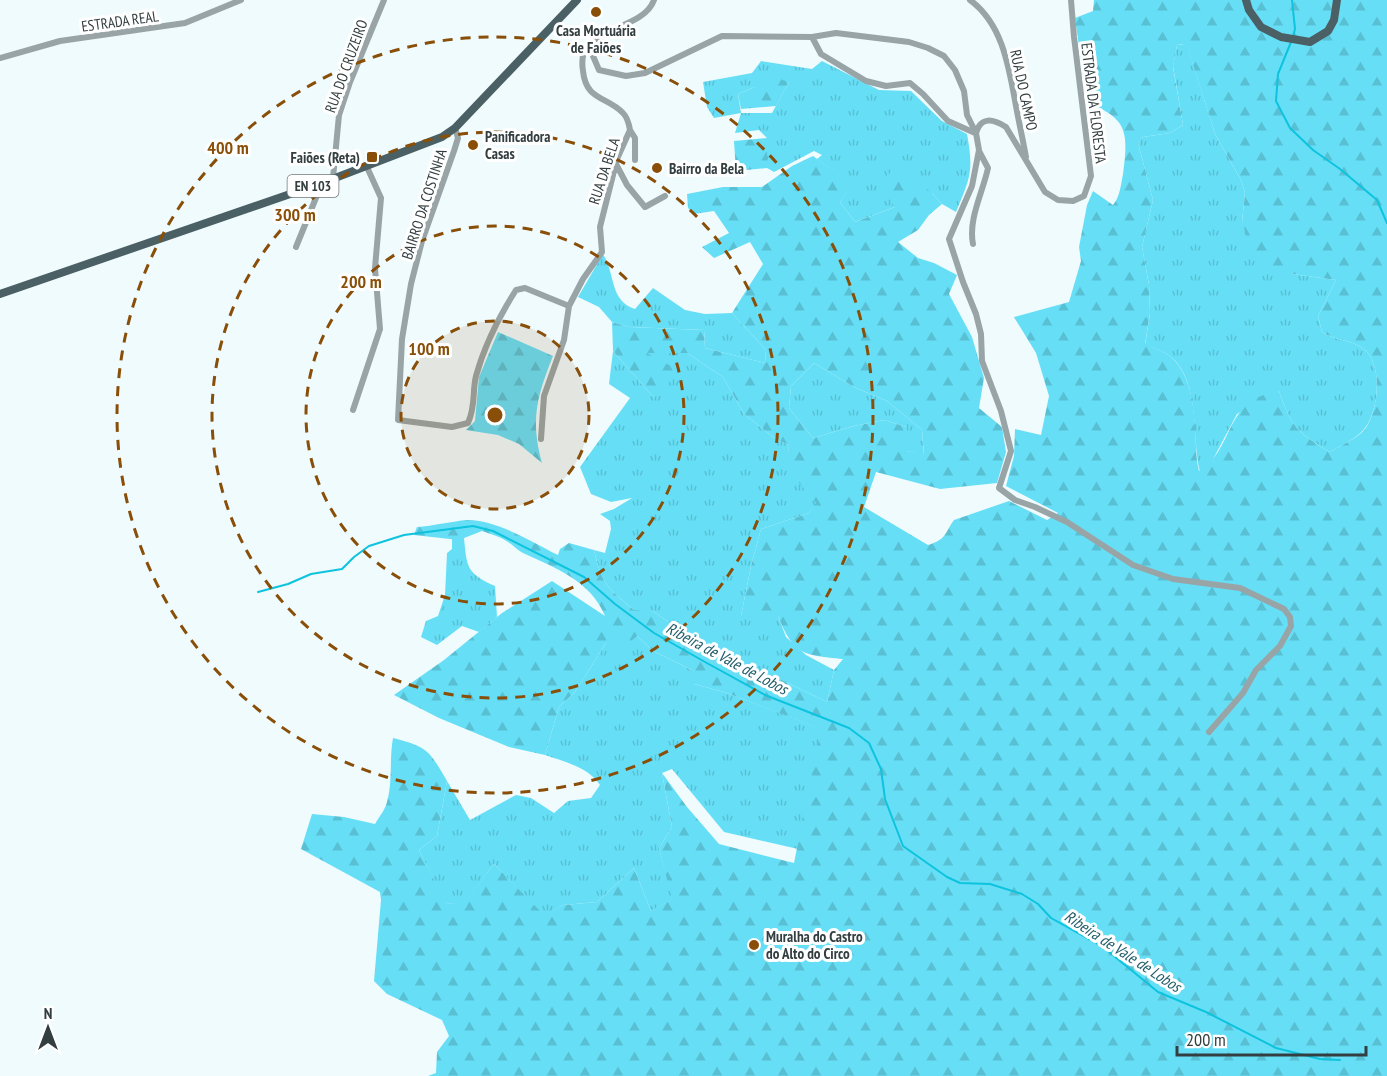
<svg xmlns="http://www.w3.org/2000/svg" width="1387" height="1076" font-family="'PT Sans Narrow',sans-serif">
  <defs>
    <pattern id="grass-tufts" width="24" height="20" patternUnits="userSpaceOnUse" patternTransform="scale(1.5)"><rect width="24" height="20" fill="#66dff6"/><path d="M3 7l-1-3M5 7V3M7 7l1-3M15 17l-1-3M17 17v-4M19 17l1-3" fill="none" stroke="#59c0d4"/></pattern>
    <pattern id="forest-firs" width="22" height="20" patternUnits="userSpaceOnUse" patternTransform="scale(1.5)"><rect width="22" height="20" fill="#66dff6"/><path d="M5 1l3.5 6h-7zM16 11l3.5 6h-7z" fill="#59c0d4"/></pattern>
  </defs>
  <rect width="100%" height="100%" fill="#f0fbfe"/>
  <!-- grass -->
  <path fill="url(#grass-tufts)" fill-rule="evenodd" d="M1184,44L1188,48L1215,134L1241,180L1245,193L1242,222L1292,274L1336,280L1318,316L1322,332C1334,340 1350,340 1361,347C1384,360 1379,410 1365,428C1358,438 1341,445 1330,452C1297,432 1292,428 1279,391L1237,414L1211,463L1200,472C1191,437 1201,382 1171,357C1164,351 1153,348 1145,345L1150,313L1149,285L1142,247L1153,200L1138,143L1143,137L1170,133L1183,125L1173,66L1177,45Z
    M761,61L812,69L822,61L879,90L911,91L942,121L967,134C974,171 970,178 956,212L942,204L932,193L855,222L840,202L853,184L817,159L822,155L814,151L774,172L767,168V138L759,130L735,133L741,113L714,118L707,107L703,82L752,73ZM789,82L772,113H741L738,94L755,87Z
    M603,254C616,275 609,300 635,309L653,288L685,310L705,314L732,313L766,350L765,363L705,348L704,330L629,327L612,322L599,307L578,297Z
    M613,351L654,398L645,352L687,353L723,377L744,414L777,440L789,445L787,467L817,503L809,513L761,529L751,566L741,616H778L786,637L806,655L834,670L827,702L780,679L745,674L651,610H634C607,587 602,585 594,550L605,553L611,529L610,521L600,514L614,509L632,498L611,502L591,494L580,467L630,398L609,384Z
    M814,363L854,387L887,401L922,430L924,456L907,451V427L884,420L854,426L813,438L789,408L791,386Z
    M464,538C467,567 466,573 495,586L497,617L479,632L462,626L437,645L421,637L426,621L438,616L445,595L447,553L452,549V539Z
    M606,636H637L653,651L694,671V684L724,692L822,729L798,849L724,832L672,769L662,773L672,827L659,848L673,899L651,911L634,868L597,902L563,905L544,916L494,864L465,903L445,904L419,850L437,836L447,781L470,820L516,795L531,798L554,813L568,801L591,798L600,785C588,767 565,762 545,755L559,707L575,692L606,643Z"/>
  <!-- forest -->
  <path fill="url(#forest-firs)" fill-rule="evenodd" d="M1094,0H1387V1076H428L436,1073L437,1052L449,1036L442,1020L387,994L374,981L381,900L380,892L301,849L312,814L344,817L375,824C379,817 385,810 387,802C393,781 389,759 393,738C428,747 429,750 447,781L437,836L419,850L446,904L465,902L494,864L544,915L563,905L597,902L634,868L651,911L672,899L659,848L672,827L662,773L687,807L719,844L794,863L821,729L724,692L694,684V671L653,651L637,636L625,646L606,636V643L575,692L559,707L545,755L509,747L439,718L394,695L444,660L502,613L552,581L605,616C590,580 555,568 523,553C517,550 513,545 508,542C500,536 490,534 482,531L459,540L414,535L417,527C433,526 453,521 467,520C498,520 531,542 558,555L560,549L569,543L594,550C602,585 607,587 634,610H651L745,674L780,679L827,702L834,670L843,659C804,655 794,656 778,616H741L751,566L761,529L809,513L816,503L786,467L789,445L777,440L744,414L723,377L687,353H647L680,371L654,398L613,351L612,322L629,327L704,330L705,348L765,363L766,350L732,313L763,264L750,242L714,258L702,247L729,233L714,211L694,214L688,208L687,194L723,187H762L792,166L813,156L854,184L840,202L855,222L895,207L879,185L897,165L932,193L942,204L929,215L918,230L898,242L918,258L934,263L957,275L949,294L972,337L984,378L979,408L1002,427L1006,452L997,483L940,489L876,472L864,507L928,545C947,539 944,534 954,520L1009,501L1047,520L1058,513L1006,486L1014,456L1015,429L1041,435L1049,396L1036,353L1014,317L1069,302L1081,261L1079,247L1087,205L1093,191L1113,205C1120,197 1121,184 1123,174C1128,134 1129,118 1087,103L1075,18L1093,11ZM1183,44L1188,49L1215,134L1241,180L1245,193L1242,222L1251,248L1260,260L1274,268L1292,274L1336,280L1318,316L1322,332C1334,340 1350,340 1361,347C1384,360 1379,410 1365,429C1358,438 1341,445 1330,452C1297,432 1292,428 1279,391C1222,400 1236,448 1199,471L1197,461C1194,428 1198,381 1171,357C1164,351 1153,348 1145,344L1150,313L1149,285L1142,247L1153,200L1138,143L1143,137L1170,133L1183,125L1173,67L1177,45ZM814,363L854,387L887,401L922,430L924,455L907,451V427L884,420L854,426L813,438L789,408L791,386Z
    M763,74L789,82L776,106L741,109L738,94L755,87Z
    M767,138V168L736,171L734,141Z
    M498,332L553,356C537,396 530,420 542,463L519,444L498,435L466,430L475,421L479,377Z"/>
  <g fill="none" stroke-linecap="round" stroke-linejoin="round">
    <!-- stream -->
    <path stroke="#0dc3de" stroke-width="2" d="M1292,0L1295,29L1293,36
      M1291,42L1278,74L1276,101L1290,128L1313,150L1340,169L1377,200L1387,223
      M258,592L288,584L311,574L342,569L354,557L369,546L404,535L473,526L493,531L584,577L615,604L654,633L705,662L765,695L849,728L869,743L881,769L885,799L903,846L947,877L960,883L990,884L1022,894L1038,904L1051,918L1103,947L1158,992L1206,1012L1276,1048L1320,1059L1340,1060"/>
    <!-- minor -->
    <path stroke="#99a4a7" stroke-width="6" d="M970,0C1003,24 1009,68 1016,106C1019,123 1023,140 1026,157
      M812,37L836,33L909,42L928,48L944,56L955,70L964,91L967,115L976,133L979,150L972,186L949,239L963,282L976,314L981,334L982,361L1001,411L1011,451L999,488L1015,500L1035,507L1067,522L1133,565L1173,579L1240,588L1284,609L1290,617L1291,626L1280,646L1256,670L1243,693L1209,732
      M600,38L593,56L599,70L626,76L645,73L722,36L812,37L821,54L866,81L886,86L910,83L923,94L948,121L975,133
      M0,58L60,41L185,23L241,0
      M455,128L458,138L454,151L422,241L411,284L402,339L398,420L452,427L468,423C476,405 472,392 476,376C484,347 500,315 516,290L525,288L569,306L583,279L602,252L600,227L617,159L630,130C629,124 627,117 623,113C607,96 586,101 583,71C582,65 582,58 584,52C594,27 644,28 654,0
      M630,130L635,138V160
      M976,133C981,116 993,119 1006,127L1045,192L1058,200L1073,201L1084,196L1091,176L1074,37L1071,0
      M616,164L627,185L645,207L665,196
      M333,178L339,115L350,82L384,0
      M973,244C968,219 983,192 988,168L979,151
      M296,247L322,183
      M353,410L380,329L375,268L381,198L366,165
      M541,439L544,396L564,340L569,306"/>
    <!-- major -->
    <path stroke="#4b6064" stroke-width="8" d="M1246,0L1249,10L1261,27L1281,37L1310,42L1328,31L1334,20L1337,0
      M0,294L322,183L442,137L455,128L577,0"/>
  </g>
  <!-- distance rings -->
  <circle cx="495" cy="415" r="94" fill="#894f08" fill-opacity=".12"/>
  <g fill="none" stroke="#894f08" stroke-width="3" stroke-dasharray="10 8">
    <circle cx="495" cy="415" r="94"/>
    <circle cx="495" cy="415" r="189"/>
    <circle cx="495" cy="415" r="283"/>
    <circle cx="495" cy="415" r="378"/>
  </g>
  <!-- markers -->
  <g fill="#894f08" stroke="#fff" stroke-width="2">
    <circle cx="596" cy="12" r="6"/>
    <circle cx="473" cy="145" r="6"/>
    <rect x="366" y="151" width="12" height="12" rx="3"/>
    <circle cx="657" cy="168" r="6"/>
    <circle cx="754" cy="945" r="6"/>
  </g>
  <g text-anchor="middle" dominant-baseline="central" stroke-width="6" stroke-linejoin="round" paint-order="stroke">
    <!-- shield labels -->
    <rect fill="#fff" stroke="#707879" stroke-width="1.5" x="287.5" y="175" width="51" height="22" rx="4.5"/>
    <g font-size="14" font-weight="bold" fill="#333e40">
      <text x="313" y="186">EN 103</text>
    </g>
    <!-- street labels -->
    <g font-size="15" fill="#333e40" stroke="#fff">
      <text transform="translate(120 21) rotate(-8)">ESTRADA REAL</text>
      <text transform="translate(346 66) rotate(-70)">RUA DO CRUZEIRO</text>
      <text transform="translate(1024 90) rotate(78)">RUA DO CAMPO</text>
      <text transform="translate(1094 103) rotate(83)">ESTRADA DA FLORESTA</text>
      <text transform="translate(604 171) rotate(-72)">RUA DA BELA</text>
      <text transform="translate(424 204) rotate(-72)">BAIRRO DA COSTINHA</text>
    </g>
    <!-- poi labels -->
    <g font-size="15" font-weight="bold" fill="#333e40" stroke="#fff" text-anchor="start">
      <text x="596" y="30" text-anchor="middle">Casa Mortuária<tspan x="596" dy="17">de Faiões</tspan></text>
      <text x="485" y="136">Panificadora<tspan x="485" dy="17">Casas</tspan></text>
      <text x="360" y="157" text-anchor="end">Faiões (Reta)</text>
      <text x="669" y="168">Bairro da Bela</text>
      <text x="766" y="936">Muralha do Castro<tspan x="766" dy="17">do Alto do Circo</tspan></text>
    </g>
    <!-- water labels -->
    <g font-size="16" font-style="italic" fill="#215e6a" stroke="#fff">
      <text transform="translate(727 658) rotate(28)">Ribeira de Vale de Lobos</text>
      <text transform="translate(1123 951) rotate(33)">Ribeira de Vale de Lobos</text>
    </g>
  </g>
  <circle cx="495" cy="415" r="9" fill="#894f08" stroke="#fff" stroke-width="3"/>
  <g font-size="18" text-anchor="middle" font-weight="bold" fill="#894f08" stroke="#fff" stroke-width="6" stroke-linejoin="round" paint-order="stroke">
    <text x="228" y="154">400 m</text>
    <text x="295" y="221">300 m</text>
    <text x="361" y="288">200 m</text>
    <text x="429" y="355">100 m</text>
  </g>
  <!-- north arrow -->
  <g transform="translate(48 1028)" stroke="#ffffff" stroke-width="4.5" paint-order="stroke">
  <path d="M0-4.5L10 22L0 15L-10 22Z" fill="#333e40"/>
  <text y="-9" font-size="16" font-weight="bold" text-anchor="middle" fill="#333e40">N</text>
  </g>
  <!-- scale -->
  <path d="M1177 1046v9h189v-9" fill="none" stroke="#333e40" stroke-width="3"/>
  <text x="1186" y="1046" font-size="18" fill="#333e40" stroke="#ffffff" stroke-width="4.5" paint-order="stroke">200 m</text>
</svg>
